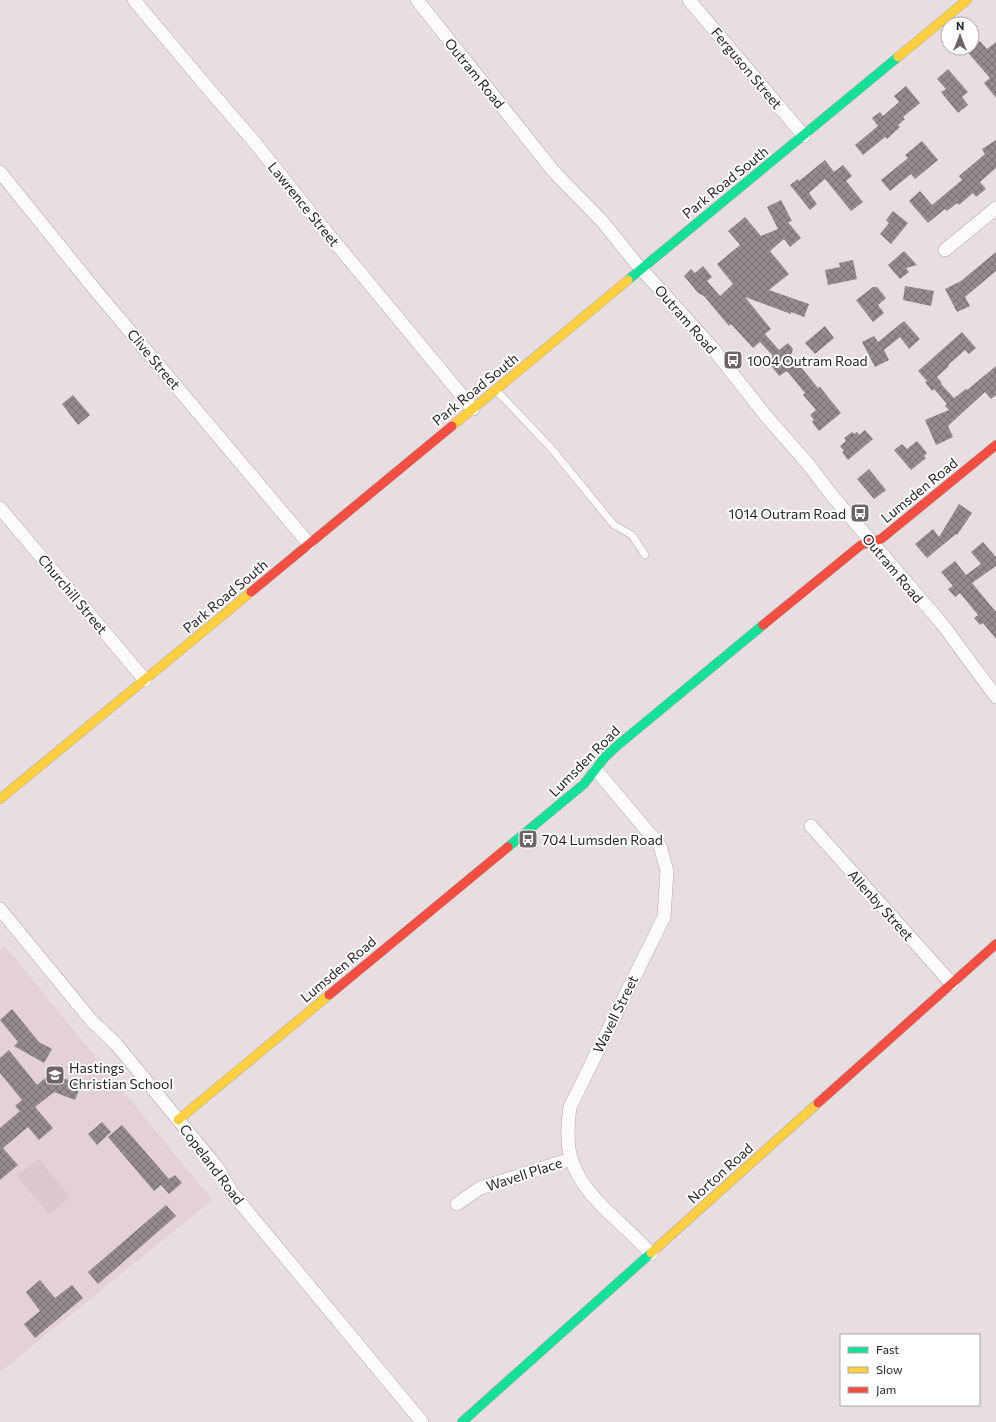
<svg xmlns="http://www.w3.org/2000/svg" width="996" height="1422" font-family="Commissioner,sans-serif">
  <defs>
    <pattern id="building-cross-hatch" width="8" height="8" patternUnits="userSpaceOnUse"><rect width="8" height="8" fill="#938b8e"/><path d="M0 0l8 8M0 8l8-8" fill="none" stroke="#787174"/></pattern>
  </defs>
  <rect width="100%" height="100%" fill="#e8dee2"/>
  <!-- built -->
  <path fill="#e4d1d8" d="M5,946L212,1200L0,1372V950Z"/>
  <!-- grass -->
  <path fill="#dac7cf" d="M38,1159L70,1197L49,1214L17,1176Z"/>
  <!-- building -->
  <path fill="url(#building-cross-hatch)" d="M980,41L987,49L996,42V98L984,83L990,78L964,48H972Z
    M948,69L968,92L962,97L968,105L958,113L941,92L946,89L937,79Z
    M906,86L920,103L903,117L905,119L898,125L900,127L887,139L885,137L863,155L855,145L878,126L872,118L880,112L883,116L899,102L894,96Z
    M996,140V168L980,182L986,189L976,197L973,193L959,205L957,203L947,211L945,209L928,223L909,201L920,191L932,205L962,180L959,176L985,154L982,149Z
    M922,141L938,160L915,179L911,174L890,191L881,180L908,158L905,155Z
    M825,160L834,172L843,165L852,176L846,181L863,202L851,211L825,179L809,193L817,204L810,210L790,185L798,179L799,181Z
    M781,200L792,221L788,222L801,238L790,247L784,239L770,251L789,274L769,290L809,304L804,317L791,312V314L745,297L771,329L765,334L779,350L788,343L793,349L791,355L818,388L820,387L841,413L819,431L812,422L814,420L810,415L816,410L803,395L805,393L787,371L779,376L767,360L773,356L760,342L753,348L731,324L729,326L704,296L698,293L684,276L691,269L695,273L703,266L712,277L707,281L720,296L733,284L717,264L740,245L728,231L745,217L761,236L778,229L767,207Z
    M893,211L908,223L891,244L880,234L889,223L886,220Z
    M904,251L917,265L906,268L909,272L900,279L893,271L895,270L893,271L888,265Z
    M996,252V271L965,297L970,306L957,312L945,289L961,281Z
    M853,260L857,279L828,285L825,270L840,267L839,263Z
    M905,286L934,291L931,306L903,300Z
    M873,287H877L886,298L878,305L884,313L873,322L856,300Z
    M904,321L920,339L909,349L900,337L884,350L889,360L875,367L862,342L874,336L878,342Z
    M825,326L834,338L815,354L805,343Z
    M962,332L976,348L969,354L965,350L948,365L949,366L937,377L942,383L941,384L954,398L966,389L967,390L996,366V395L991,399L985,392L948,426L953,437L936,445L925,420L949,410L945,406L947,404L934,389L932,391L925,382L927,381L918,371Z
    M73,395L90,415L78,425L62,404Z
    M865,430L873,439L848,460L842,452L844,451L840,446L846,441L844,438L852,432L854,434L857,432L859,435Z
    M917,441L927,453L924,456L926,458L911,470L894,450L902,444L907,449Z
    M869,469L886,490L874,499L857,479Z
    M959,504L972,513L957,535L956,534L927,558L915,544L933,529L939,537Z
    M983,542L996,557V566L972,583L996,612V639L983,623L980,625L974,618L978,615L960,593L955,597L948,589L953,586L941,572L955,561L966,575L981,564L971,552Z
    M12,1009L39,1042L52,1049L44,1063L14,1046L18,1042L0,1020Z
    M9,1050L37,1085L51,1073L81,1085L75,1100L54,1092L35,1107L53,1128L39,1140L28,1127L3,1148L18,1165L0,1180V1128L20,1111L15,1106L22,1100L0,1073V1058Z
    M102,1122L111,1132L97,1145L88,1134Z
    M122,1125L169,1179L175,1175L182,1183L169,1194L161,1185L154,1191L108,1137Z
    M166,1205L176,1216L98,1284L88,1272Z
    M40,1280L55,1298L72,1285L83,1298L35,1338L24,1324L40,1311L26,1292Z"/>
  <g fill="none" stroke-linecap="round" stroke-linejoin="round">
    <defs>
      <path id="lane" d="M496,390L551,448L614,525L632,535L645,555"/>
      <path id="street" d="M134,0L212,93L256,144L310,212L473,409
        M417,0L555,173L602,221L635,262L711,346L766,416L808,464L834,498L943,625L996,697
        M689,0L804,136
        M0,172L96,291L309,544
        M945,250L996,208
        M0,508L145,680
        M596,770L660,846L667,871L664,917L570,1107C568,1123 566,1142 571,1158C583,1199 625,1223 651,1254
        M811,826L952,984
        M0,909L91,1020L116,1044L217,1167L233,1194L422,1422
        M457,1204L480,1188L571,1159"/>
      <path id="fast" d="M628,280L898,57
        M508,847L584,784L605,757L618,745L763,625
        M462,1422L651,1253"/>
      <path id="slow" d="M898,57L967,0
        M452,426L628,280
        M0,799L251,592
        M178,1120L329,995
        M651,1253L818,1103"/>
      <path id="jam" d="M251,592L452,426
        M763,625L861,545L881,539L996,445
        M329,995L508,847
        M818,1103L996,944"/>
    </defs>
    <!-- lane casing -->
    <use href="#lane" stroke="#b2aaad" stroke-width="8"/>
    <!-- street casing -->
    <use href="#street" stroke="#b2aaad" stroke-width="14"/>
    <!-- fast casing -->
    <use href="#fast" stroke="#b2aaad" stroke-width="10"/>
    <!-- slow casing -->
    <use href="#slow" stroke="#b2aaad" stroke-width="10"/>
    <!-- jam casing -->
    <use href="#jam" stroke="#b2aaad" stroke-width="10"/>
    <!-- lane -->
    <use href="#lane" stroke="#fcfafb" stroke-width="7"/>
    <!-- street -->
    <use href="#street" stroke="#fcfafb" stroke-width="13"/>
    <!-- fast -->
    <use href="#fast" stroke="#16e098" stroke-width="9"/>
    <!-- slow -->
    <use href="#slow" stroke="#ffcf43" stroke-width="9"/>
    <!-- jam -->
    <use href="#jam" stroke="#f24e42" stroke-width="9"/>
  </g>
  <!-- icons -->
  <defs>
    <symbol id="bus-square" viewBox="-11 -11 22 22"><rect x="-9" y="-9" width="18" height="18" rx="4" fill="#6d6568" stroke="#fff"/><path d="M-5-6H5V4H4V6H2V4H-2V6H-4V4H-5ZM-3.5-4V0h7V-4ZM-3.5 1.2v1.5H-2V1.2ZM2 1.2v1.5H3.5V1.2Z" fill="#fff"/></symbol>
    <symbol id="school-square" viewBox="-11 -11 22 22"><rect x="-9" y="-9" width="18" height="18" rx="4" fill="#6d6568" stroke="#fff"/><path d="M0-5L7-2L0 1L-7-2ZM-4 1L0 2.5L4 1V4Q0 6-4 4Z" fill="#fff"/></symbol>
  </defs>
  <g fill-rule="evenodd">
    <use href="#bus-square" x="722" y="349" width="22" height="22"/>
    <use href="#bus-square" x="849" y="502" width="22" height="22"/>
    <use href="#bus-square" x="517" y="828" width="22" height="22"/>
    <use href="#school-square" x="44" y="1064" width="22" height="22"/>
  </g>
  <g text-anchor="middle" dominant-baseline="central" stroke-width="4" stroke-linejoin="round" paint-order="stroke">
    <!-- street labels -->
    <g font-size="14" fill="#2b2427" stroke="#fff">
      <text transform="translate(747 68) rotate(50)">Ferguson Street</text>
      <text transform="translate(475 73) rotate(51)">Outram Road</text>
      <text transform="translate(725 182) rotate(-39)">Park Road South</text>
      <text transform="translate(304 204) rotate(51)">Lawrence Street</text>
      <text transform="translate(686 319) rotate(49)">Outram Road</text>
      <text transform="translate(154 359) rotate(50)">Clive Street</text>
      <text transform="translate(475 389) rotate(-39)">Park Road South</text>
      <text transform="translate(919 490) rotate(-39)">Lumsden Road</text>
      <text transform="translate(893 568) rotate(50)">Outram Road</text>
      <text transform="translate(73 594) rotate(50)">Churchill Street</text>
      <text transform="translate(225 596) rotate(-40)">Park Road South</text>
      <text transform="translate(584 761) rotate(-45)">Lumsden Road</text>
      <text transform="translate(881 905) rotate(48)">Allenby Street</text>
      <text transform="translate(338 969) rotate(-40)">Lumsden Road</text>
      <text transform="translate(615 1014) rotate(-64)">Wavell Street</text>
      <text transform="translate(212 1164) rotate(53)">Copeland Road</text>
      <text transform="translate(720 1173) rotate(-42)">Norton Road</text>
      <text transform="translate(524 1174) rotate(-18)">Wavell Place</text>
    </g>
    <!-- poi labels -->
    <g font-size="14" fill="#2b2427" stroke="#fff" text-anchor="start">
      <text x="747" y="360">1004 Outram Road</text>
      <text x="846" y="513" text-anchor="end">1014 Outram Road</text>
      <text x="542" y="839">704 Lumsden Road</text>
      <text x="69" y="1067">Hastings<tspan x="69" dy="16">Christian School</tspan></text>
    </g>
  </g>
  <!-- legend -->
  <rect x="840" y="1334" width="140" height="72" fill="#ffffff" stroke="#aaa7a9"/>
  <rect x="848" y="1347" width="20" height="6" fill="#16e098" stroke="#aaa7a9"/>
  <text x="876" y="1354" font-size="12" fill="#2b2427">Fast</text>
  <rect x="848" y="1367" width="20" height="6" fill="#ffcf43" stroke="#aaa7a9"/>
  <text x="876" y="1374" font-size="12" fill="#2b2427">Slow</text>
  <rect x="848" y="1387" width="20" height="6" fill="#f24e42" stroke="#aaa7a9"/>
  <text x="876" y="1394" font-size="12" fill="#2b2427">Jam</text>
  <!-- north arrow -->
  <g transform="translate(960 36)"><circle r="19" fill="#ffffff" stroke="#aaa7a9"/>
  <path d="M0-3L7 15L0 10L-7 15Z" fill="#6d6568"/>
  <text y="-6" font-size="11" font-weight="bold" text-anchor="middle" fill="#2b2427">N</text>
  </g>
</svg>
